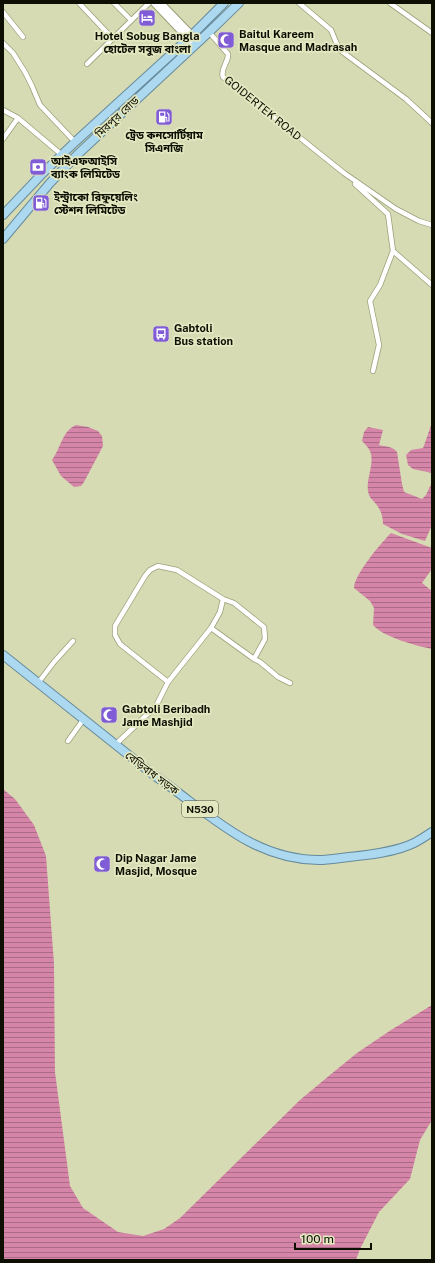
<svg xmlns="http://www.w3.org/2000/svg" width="435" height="1263" font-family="'Public Sans','Noto Sans Bengali',sans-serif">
  <defs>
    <pattern id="water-rules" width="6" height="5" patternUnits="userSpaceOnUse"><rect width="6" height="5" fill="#d585a7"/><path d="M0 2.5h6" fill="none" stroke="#ab6b86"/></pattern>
  </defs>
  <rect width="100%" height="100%" fill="#d6dbb3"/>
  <!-- water -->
  <path fill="url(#water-rules)" d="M432,422V473L413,469L408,465L406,455L411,450L423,448L426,440Z
    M76,425L88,427L98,431L102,436L103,446L84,482L81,486L74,487L61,476L52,460C61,448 62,431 76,425Z
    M368,427L383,430L379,445C387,447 392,446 397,452L402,484L404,492L422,499L426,495L432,482V525L425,541L402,534L383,524C383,517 381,510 376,504C372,499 369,498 368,491C366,478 375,463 370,451C368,447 365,444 362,441L364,432Z
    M391,533L432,548V569L422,583L432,591V649C417,646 383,637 373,625L374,608L370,601L354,588C354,575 381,543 391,533Z
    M3,789L15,799L34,825L46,856L54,964L55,1072L70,1186L83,1208L118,1232L143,1236L164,1229L180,1218L300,1100L330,1075L357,1053L391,1030L432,1005V1120L420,1140L410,1179L379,1212L360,1249L356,1260H3Z"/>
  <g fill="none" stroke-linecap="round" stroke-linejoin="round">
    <defs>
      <path id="minor" d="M79,3L113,39
        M114,3L131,20
        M299,3L331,30L336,42L340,50L406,99L432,123
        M390,3L432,33
        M3,12L23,37
        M209,32L228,54C229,62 220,68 223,77L284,125L344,173L396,209L419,221L432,225
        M3,43L13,53L25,72L32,86L40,105L75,142
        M87,64L149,3
        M3,110L18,118L62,155
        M3,139L18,118
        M355,184L388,214L393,251L432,285
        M373,371L379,345L370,301L380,285L393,251
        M211,628L254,659L260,662L278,677L290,683
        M168,682L120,644L115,635V626L145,576L150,570L158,566L177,570L223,599L234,603L264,627L265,639L254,659
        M38,683L54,662L73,641
        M68,741L83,720
        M115,745L156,706L168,682L211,628L220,612L223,599"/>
      <path id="secondary" d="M154,3L191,42
        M161,3L192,35L200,41"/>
      <path id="trunk" d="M3,215L41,175L75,142L188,39L224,3
        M3,239L50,183L78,154L209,32L239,3
        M3,655L155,776C207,811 251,860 319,860C329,860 339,858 349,857C369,855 396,852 414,843C420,840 426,836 432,832"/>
    </defs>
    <!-- minor casing -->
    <use href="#minor" stroke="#9ca07a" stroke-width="6"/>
    <!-- secondary casing -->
    <use href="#secondary" stroke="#9ca07a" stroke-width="8"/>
    <!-- trunk casing -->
    <use href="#trunk" stroke="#678b9b" stroke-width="10"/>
    <!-- minor -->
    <use href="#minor" stroke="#fff" stroke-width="4.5"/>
    <!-- secondary -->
    <use href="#secondary" stroke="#fff" stroke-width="6"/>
    <!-- trunk -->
    <use href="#trunk" stroke="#acd8f0" stroke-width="8"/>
  </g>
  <!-- icons -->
  <defs>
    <symbol id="hotel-square" viewBox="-11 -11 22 22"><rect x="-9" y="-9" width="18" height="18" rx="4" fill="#805cd6" stroke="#e3e8c0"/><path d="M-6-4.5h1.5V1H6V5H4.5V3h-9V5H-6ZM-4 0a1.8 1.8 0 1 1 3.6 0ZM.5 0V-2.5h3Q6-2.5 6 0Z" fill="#fff"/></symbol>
    <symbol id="mosque-square" viewBox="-11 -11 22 22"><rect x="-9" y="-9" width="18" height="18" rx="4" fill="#805cd6" stroke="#e3e8c0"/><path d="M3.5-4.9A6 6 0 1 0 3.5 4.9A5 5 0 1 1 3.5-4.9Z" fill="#fff"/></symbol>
    <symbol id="fuel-square" viewBox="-11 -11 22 22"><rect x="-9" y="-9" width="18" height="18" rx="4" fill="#805cd6" stroke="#e3e8c0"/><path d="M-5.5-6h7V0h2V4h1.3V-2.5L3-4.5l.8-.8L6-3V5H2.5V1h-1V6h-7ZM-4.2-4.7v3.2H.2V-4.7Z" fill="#fff"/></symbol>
    <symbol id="bank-square" viewBox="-11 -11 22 22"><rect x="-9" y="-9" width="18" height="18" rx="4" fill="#805cd6" stroke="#e3e8c0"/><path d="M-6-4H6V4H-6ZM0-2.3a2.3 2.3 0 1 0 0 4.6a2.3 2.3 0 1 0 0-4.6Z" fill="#fff"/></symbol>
    <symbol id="bus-square" viewBox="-11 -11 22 22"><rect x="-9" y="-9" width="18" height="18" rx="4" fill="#805cd6" stroke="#e3e8c0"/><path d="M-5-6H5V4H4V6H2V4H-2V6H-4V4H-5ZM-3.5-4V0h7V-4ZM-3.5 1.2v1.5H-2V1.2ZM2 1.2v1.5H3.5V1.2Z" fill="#fff"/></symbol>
  </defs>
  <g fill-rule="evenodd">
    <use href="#hotel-square" x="137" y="8" width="20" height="20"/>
    <use href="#mosque-square" x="216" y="30" width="20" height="20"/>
    <use href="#fuel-square" x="154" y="107" width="20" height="20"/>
    <use href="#bank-square" x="28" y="157" width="20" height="20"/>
    <use href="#fuel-square" x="31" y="193" width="20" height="20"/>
    <use href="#bus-square" x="151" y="324" width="20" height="20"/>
    <use href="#mosque-square" x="99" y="705" width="20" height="20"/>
    <use href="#mosque-square" x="92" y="854" width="20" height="20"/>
  </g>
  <g text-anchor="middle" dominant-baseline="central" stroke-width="3.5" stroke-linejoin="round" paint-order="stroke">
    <!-- shield labels -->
    <rect fill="#e3e8c0" stroke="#4d503c" stroke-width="1" x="182" y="801" width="36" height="16" rx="3"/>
    <g font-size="10" font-weight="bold" fill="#0d0f03">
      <text x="200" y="809">N530</text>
    </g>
    <!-- poi labels -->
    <g font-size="11" font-weight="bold" fill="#0d0f03" stroke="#e3e8c0" text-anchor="start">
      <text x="239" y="34">Baitul Kareem<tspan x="239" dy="13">Masque and Madrasah</tspan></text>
      <text x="147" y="36" text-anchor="middle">Hotel Sobug Bangla<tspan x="147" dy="13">হোটেল সবুজ বাংলা</tspan></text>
      <text x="164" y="135" text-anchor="middle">ট্রেড কনসোর্টিয়াম<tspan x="164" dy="13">সিএনজি</tspan></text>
      <text x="51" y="161">আইএফআইসি<tspan x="51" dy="13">ব্যাংক লিমিটেড</tspan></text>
      <text x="54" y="197">ইন্ট্রাকো রিফুয়েলিং<tspan x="54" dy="13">স্টেশন লিমিটেড</tspan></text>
      <text x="174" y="328">Gabtoli<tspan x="174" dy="13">Bus station</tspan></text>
      <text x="122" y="709">Gabtoli Beribadh<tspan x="122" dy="13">Jame Mashjid</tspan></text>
      <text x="115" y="858">Dip Nagar Jame<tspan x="115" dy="13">Masjid, Mosque</tspan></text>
    </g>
    <!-- street labels -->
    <g font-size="11" fill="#0d0f03" stroke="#e3e8c0">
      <text transform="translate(263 108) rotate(39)">GOIDERTEK ROAD</text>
      <text transform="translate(117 117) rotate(-43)">মিরপুর রোড</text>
      <text transform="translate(152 773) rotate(37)">বেড়িবাধ সড়ক</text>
    </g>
  </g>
  <!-- border -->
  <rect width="435" height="1263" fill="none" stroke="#0d0f03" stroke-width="8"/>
  <!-- scale -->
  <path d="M295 1243v6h76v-6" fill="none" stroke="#0d0f03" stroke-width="2"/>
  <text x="301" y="1243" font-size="12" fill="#0d0f03" stroke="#e3e8c0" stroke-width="3" paint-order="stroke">100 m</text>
</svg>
